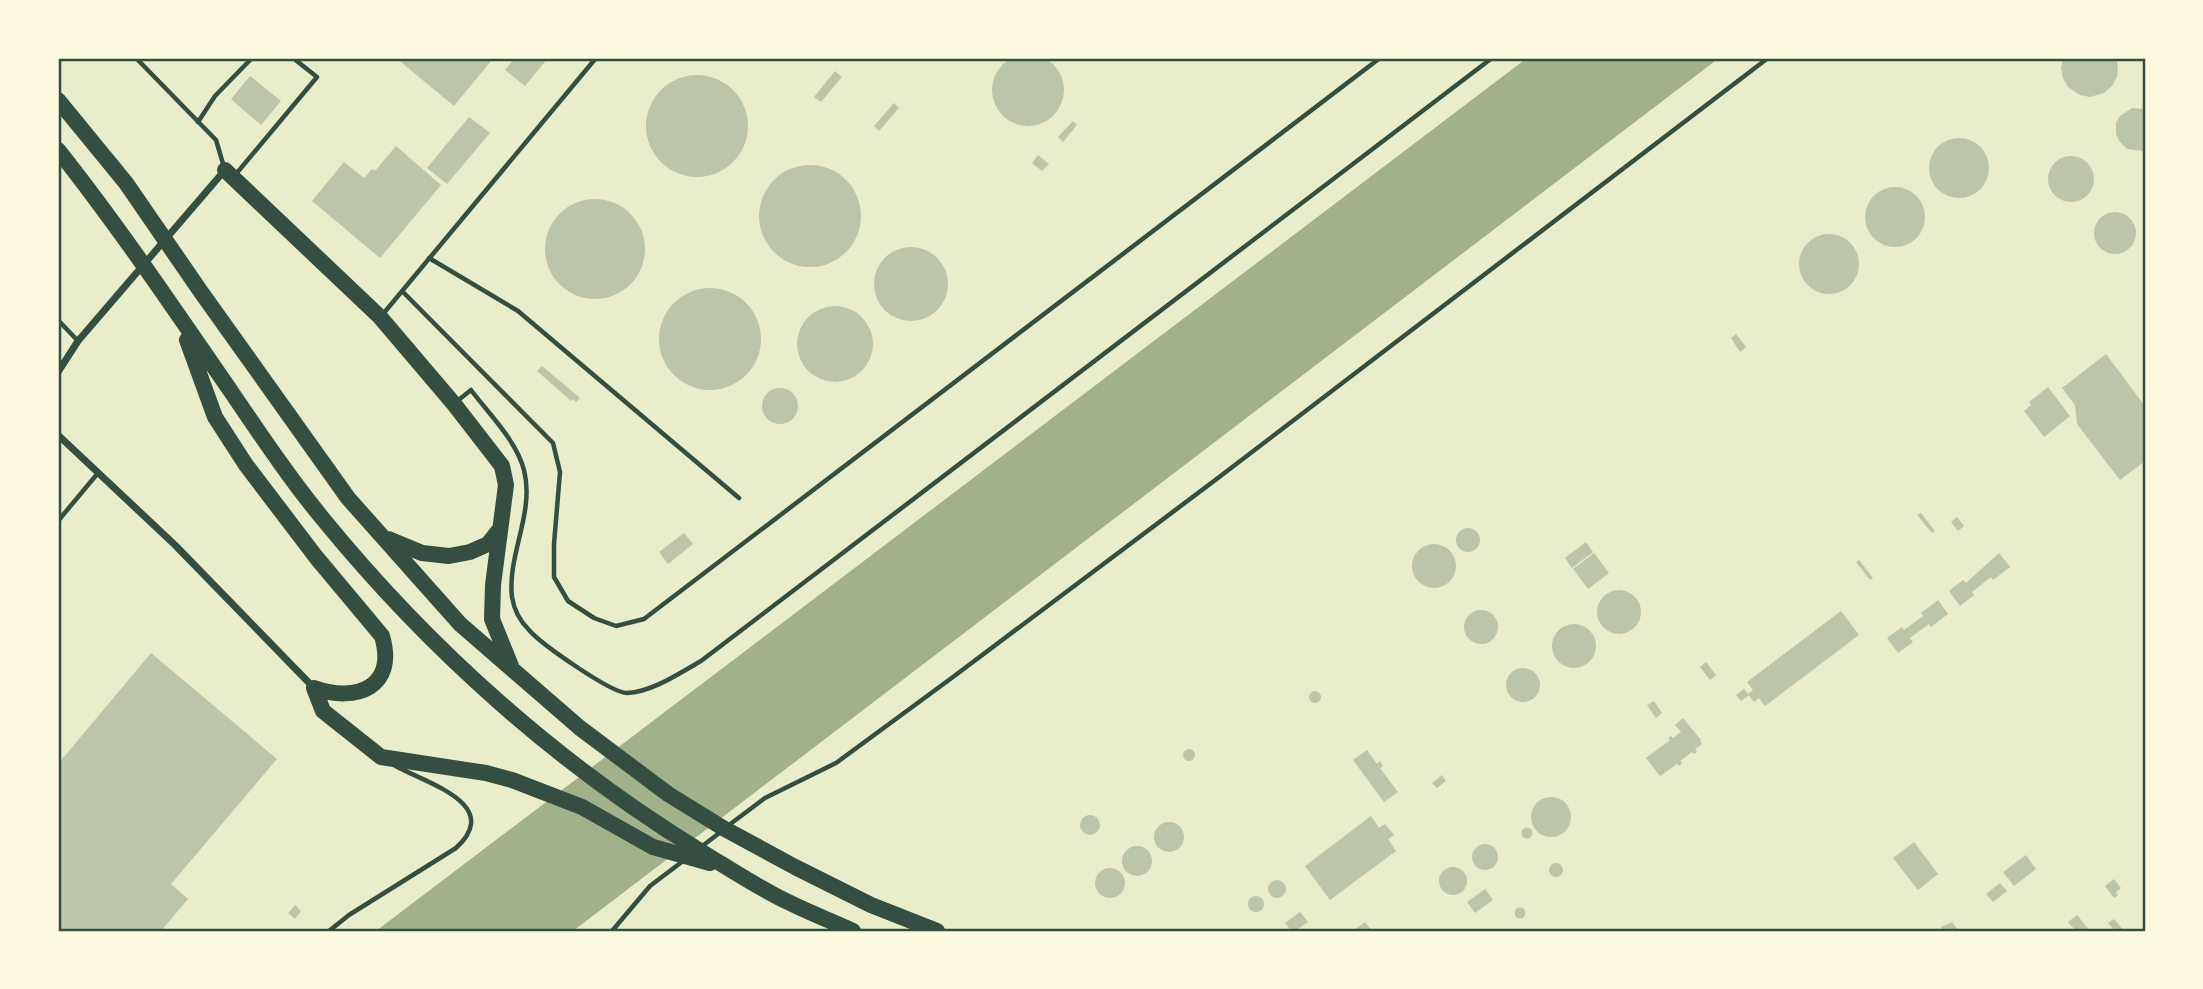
<svg xmlns="http://www.w3.org/2000/svg" width="2203" height="989" font-family="Lato,sans-serif">
  <rect width="100%" height="100%" fill="#e9edc9"/>
  <!-- water -->
  <path fill="#a3b18a" d="M1527,58H1719L573,931H376Z"/>
  <!-- building -->
  <path fill="#bcc5a7" d="M992 90a36 36 0 1 1 72 0a36 36 0 1 1-72 0Z
    M396,58H487L491,61L454,106Z
    M515,58H548L525,86L505,70Z
    M2063,58H2116L2118,68L2117,77L2112,86L2104,93L2090,97L2080,95L2068,87L2063,78L2061,68Z
    M835,71L842,77L821,102L814,97Z
    M646 126a51 51 0 1 1 102 0a51 51 0 1 1-102 0Z
    M250,76L281,101L261,125L231,99Z
    M894,103L899,108L879,131L874,126Z
    M2132,108L2145,109V150L2142,151L2127,149L2119,141L2116,134V123L2120,116Z
    M469,117L490,133L447,184L427,168Z
    M1073,121L1077,125L1063,142L1058,137Z
    M1929 168a30 30 0 1 1 60 0a30 30 0 1 1-60 0Z
    M396,146L441,185L380,258L312,201L344,162L364,178L372,169L375,171Z
    M1038,155L1049,164L1042,171L1032,163Z
    M2048 179a23 23 0 1 1 46 0a23 23 0 1 1-46 0Z
    M759 216a51 51 0 1 1 102 0a51 51 0 1 1-102 0Z
    M1865 217a30 30 0 1 1 60 0a30 30 0 1 1-60 0Z
    M545 249a50 50 0 1 1 100 0a50 50 0 1 1-100 0Z
    M2094 233a21 21 0 1 1 42 0a21 21 0 1 1-42 0Z
    M1799 264a30 30 0 1 1 60 0a30 30 0 1 1-60 0Z
    M874 284a37 37 0 1 1 74 0a37 37 0 1 1-74 0Z
    M659 339a51 51 0 1 1 102 0a51 51 0 1 1-102 0Z
    M797 344a38 38 0 1 1 76 0a38 38 0 1 1-76 0Z
    M1736,334L1746,347L1740,352L1731,338Z
    M2106,354L2145,406V461L2120,480L2077,424L2075,405L2062,388Z
    M542,366L580,398L576,402L573,399L571,401L537,371Z
    M2048,387L2070,416L2044,437L2024,411L2031,405L2029,402Z
    M762 406a18 18 0 1 1 36 0a18 18 0 1 1-36 0Z
    M1921,513L1935,531L1932,533L1917,515Z
    M1957,517L1964,526L1958,531L1951,522Z
    M1456 540a12 12 0 1 1 24 0a12 12 0 1 1-24 0Z
    M684,533L693,544L668,564L659,552Z
    M1586,542L1593,552L1572,568L1565,558Z
    M1412 566a22 22 0 1 1 44 0a22 22 0 1 1-44 0Z
    M1594,553L1609,573L1588,589L1573,569Z
    M1999,553L2010,567L1993,580L1991,577L1972,592L1974,595L1960,606L1949,591L1963,580L1966,583Z
    M1859,560L1873,578L1870,580L1856,562Z
    M1597 612a22 22 0 1 1 44 0a22 22 0 1 1-44 0Z
    M1938,600L1948,614L1931,627L1929,624L1910,638L1913,642L1898,653L1887,638L1902,627L1904,630L1923,616L1921,613Z
    M1464 627a17 17 0 1 1 34 0a17 17 0 1 1-34 0Z
    M1841,611L1859,635L1765,706L1759,698L1754,702L1748,694L1753,690L1747,682Z
    M1552 646a22 22 0 1 1 44 0a22 22 0 1 1-44 0Z
    M151,653L277,759L171,884L188,899L161,931H58V764Z
    M1706,662L1716,675L1710,680L1700,667Z
    M1506 685a17 17 0 1 1 34 0a17 17 0 1 1-34 0Z
    M1744,689L1749,695L1741,701L1736,695Z
    M1309 697a6 6 0 1 1 12 0a6 6 0 1 1-12 0Z
    M1654,701L1662,713L1656,718L1647,705Z
    M1683,718L1701,740L1700,741L1702,744L1695,749L1697,752L1694,754L1692,752L1680,761L1682,763L1679,766L1677,764L1660,776L1646,758L1670,740L1668,738L1671,736L1673,738L1681,732L1675,725Z
    M1183 755a6 6 0 1 1 12 0a6 6 0 1 1-12 0Z
    M1367,750L1377,764L1380,761L1383,766L1380,768L1398,792L1384,802L1353,760Z
    M1442,775L1446,781L1437,788L1432,783Z
    M1531 817a20 20 0 1 1 40 0a20 20 0 1 1-40 0Z
    M1080 825a10 10 0 1 1 20 0a10 10 0 1 1-20 0Z
    M1371,816L1379,828L1385,824L1394,835L1388,839L1396,851L1330,900L1305,866Z
    M1154 837a15 15 0 1 1 30 0a15 15 0 1 1-30 0Z
    M1521.5 833a5.5 5.5 0 1 1 11 0a5.5 5.5 0 1 1-11 0Z
    M1914,842L1938,874L1918,890L1893,858Z
    M1472 857a13 13 0 1 1 26 0a13 13 0 1 1-26 0Z
    M1122 861a15 15 0 1 1 30 0a15 15 0 1 1-30 0Z
    M2026,855L2036,869L2014,886L2003,872Z
    M1549 870a7 7 0 1 1 14 0a7 7 0 1 1-14 0Z
    M1439 881a14 14 0 1 1 28 0a14 14 0 1 1-28 0Z
    M1095 883a15 15 0 1 1 30 0a15 15 0 1 1-30 0Z
    M2114,879L2121,888L2116,892L2118,895L2114,898L2105,886Z
    M1268 889a9 9 0 1 1 18 0a9 9 0 1 1-18 0Z
    M2000,883L2007,891L1993,902L1986,894Z
    M1485,889L1493,900L1475,913L1467,902Z
    M1248 904a8 8 0 1 1 16 0a8 8 0 1 1-16 0Z
    M295,905L301,911L295,919L288,913Z
    M1514.5 913a5.5 5.5 0 1 1 11 0a5.5 5.5 0 1 1-11 0Z
    M1300,912L1308,922L1295,931H1291L1285,923Z
    M2077,915L2090,931H2076L2068,922Z
    M2114,919L2124,931H2115L2108,923Z
    M1365,922L1372,931H1353Z
    M1952,922L1959,931H1939L1943,929L1941,927Z"/>
  <g fill="none" stroke-linecap="round" stroke-linejoin="round">
    <!-- service -->
    <path stroke="#344e41" stroke-width="4.5" d="M136,58L216,140L224,167
      M198,122L215,96L252,58
      M236,174L317,77L293,58
      M429,258L518,311L739,498
      M402,291L553,443L560,472L554,544V577L568,601L594,618L616,626L644,619L1380,58
      M383,314L596,58
      M58,320L78,341
      M456,402L471,390C489,414 516,440 524,470C535,513 507,555 512,597C514,610 520,621 529,630C541,644 611,693 627,693C652,692 680,673 701,661L1492,58
      M58,521L98,473
      M729,825L765,798L836,763L953,677L1214,481L1768,58
      M701,847L722,831
      M329,931L349,915L456,848C505,803 422,782 394,765
      M612,931L650,886L683,861"/>
    <!-- minor -->
    <path stroke="#344e41" stroke-width="7" d="M58,372L78,341L225,170
      M58,435L175,545L314,688"/>
    <!-- trunk -->
    <path stroke="#344e41" stroke-width="16" d="M58,100L126,183L201,292L348,498L460,624L580,728L668,794L723,828L795,867L871,905L937,931
      M58,150C119,227 174,309 230,390C260,434 290,479 323,519C430,650 559,765 702,852C730,869 757,887 786,901C808,912 831,921 853,931
      M225,170L380,317L454,404L502,466L506,485L493,585L492,619L511,666
      M187,340L215,417L246,465L316,557L382,636C397,687 357,703 314,688
      M388,539L422,553L449,556L470,552L488,544L500,529
      M314,688L323,711L381,757L486,773L512,780L582,807L653,847L710,863"/>
  </g>
  <!-- border -->
  <rect width="2203" height="989" fill="none" stroke="#fefae0" stroke-width="119"/>
  <rect x="60" y="60" width="2084" height="870" fill="none" stroke="#344e41" stroke-width="2.5"/>
</svg>
